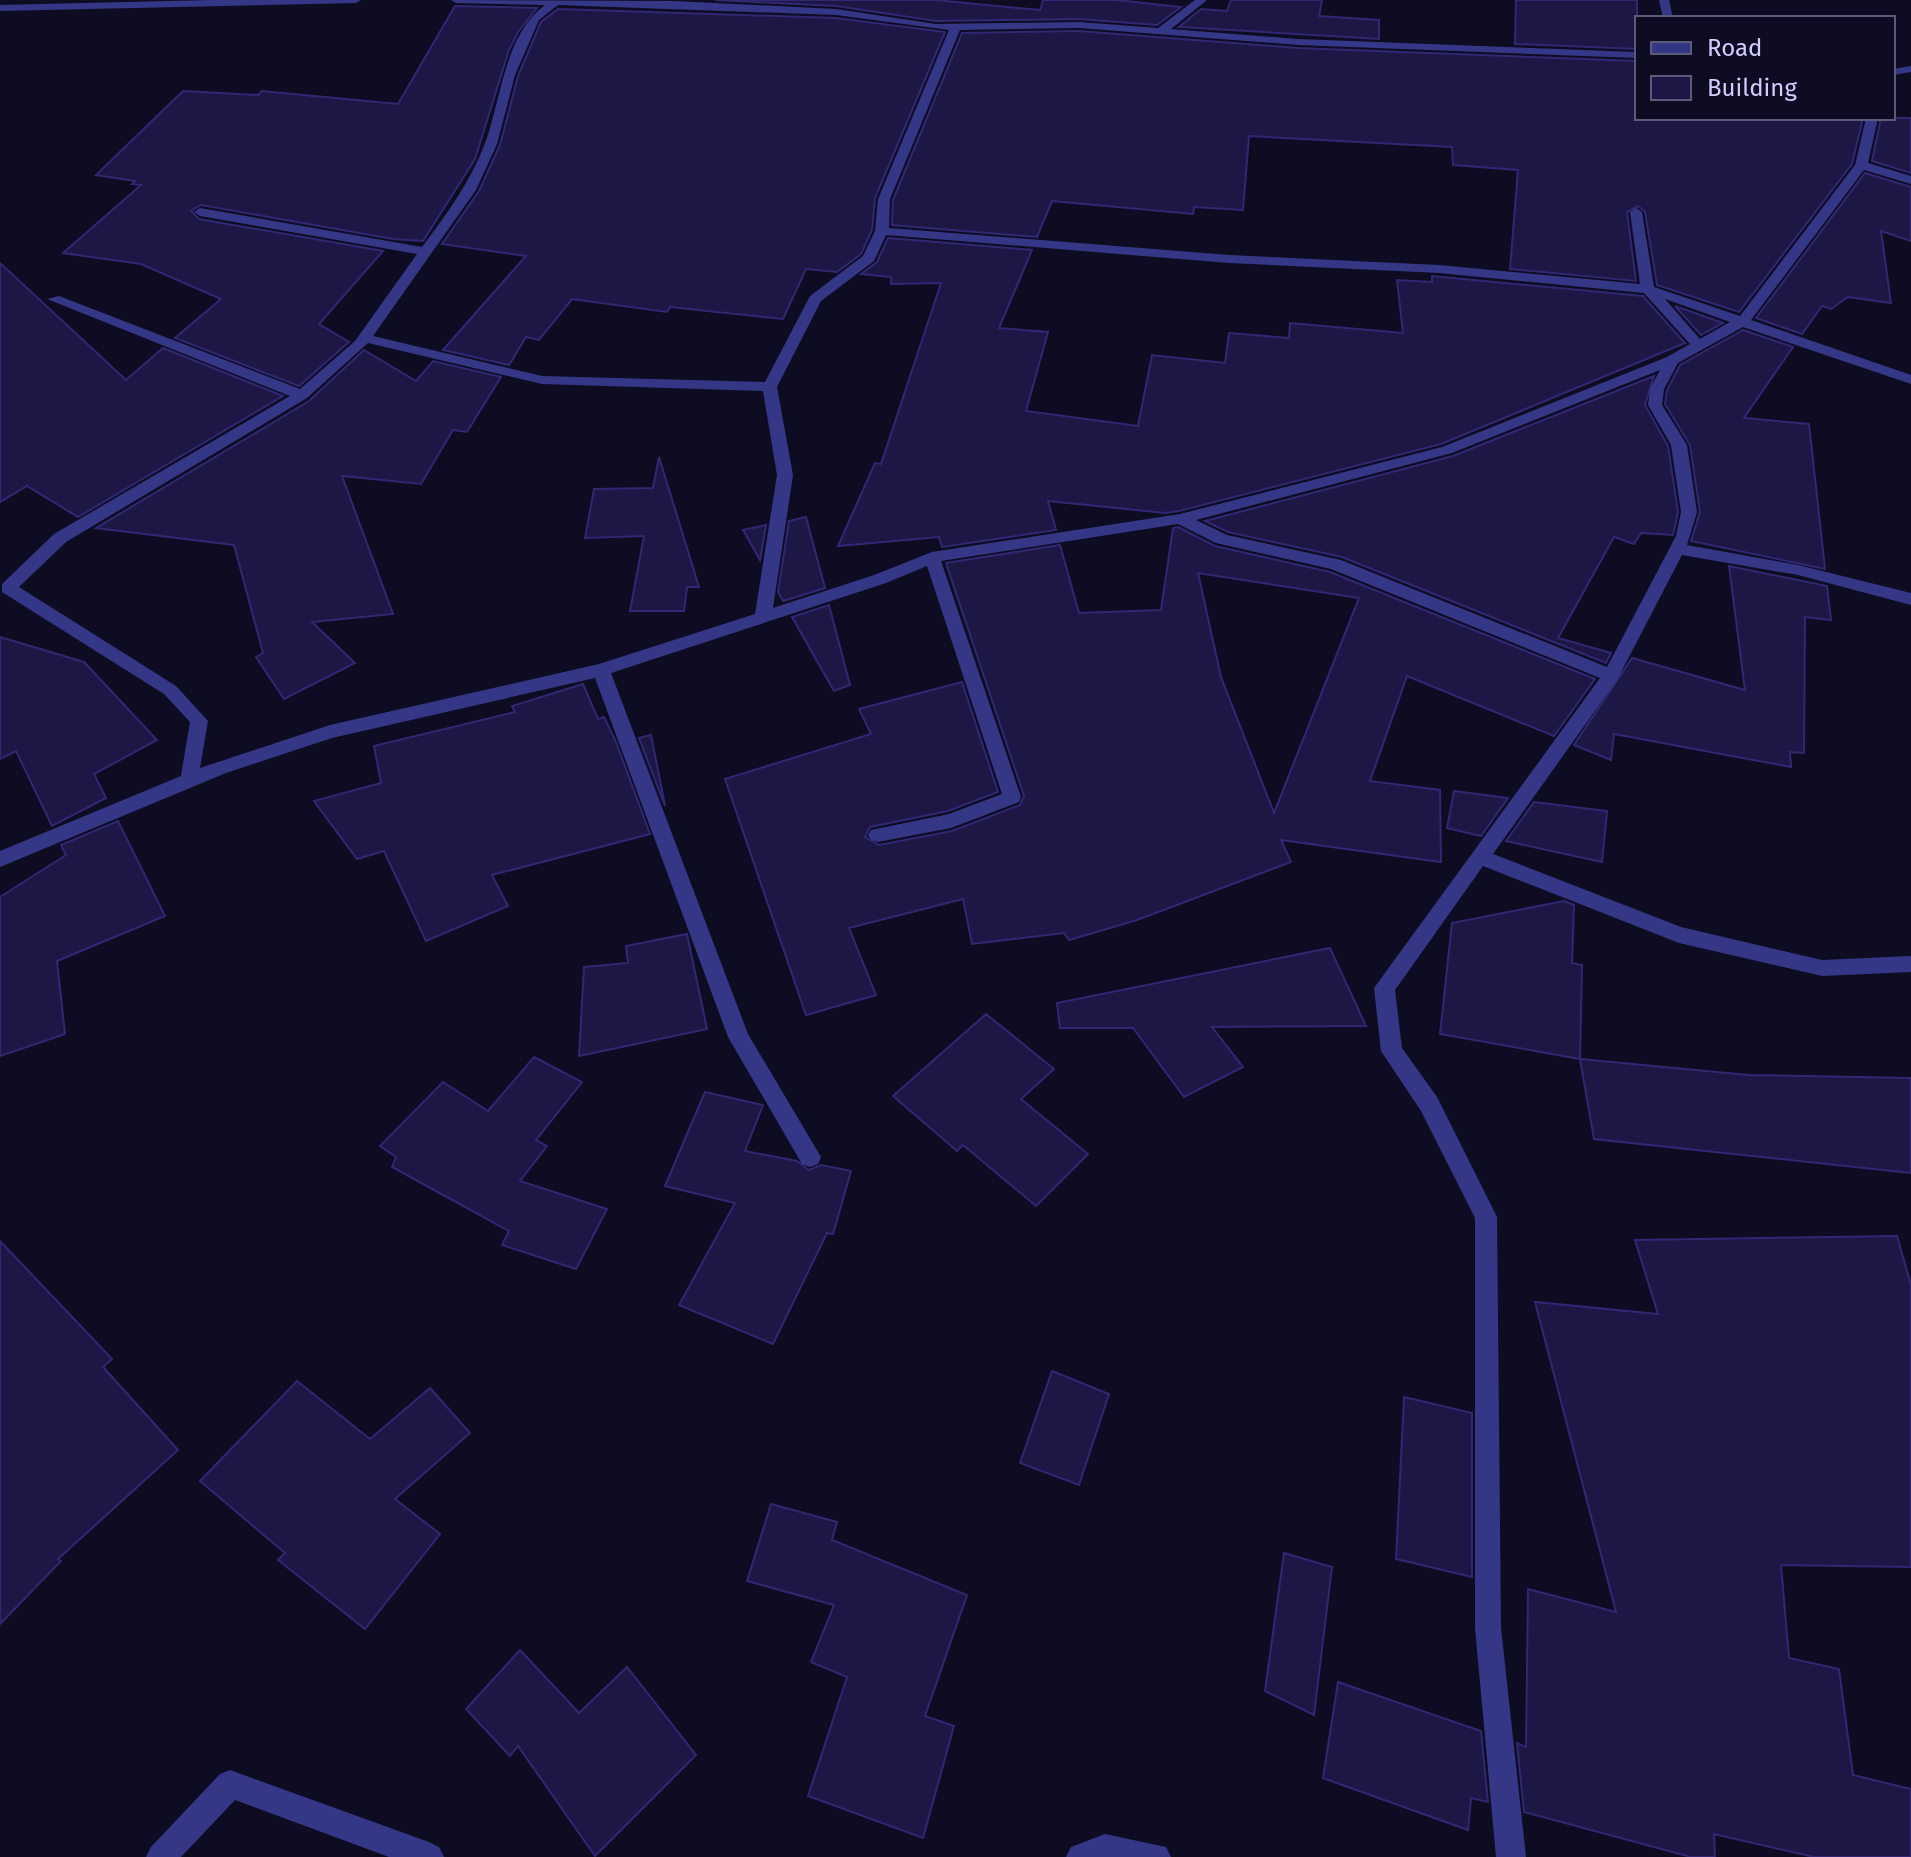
<svg xmlns="http://www.w3.org/2000/svg" width="1911" height="1857" viewBox="0 0 1911 1857" font-family="'Fira Sans',sans-serif">
<style>
.building{fill:#1d1745;stroke:#312773;stroke-width:2;fill-rule:evenodd}
.lines{fill:none;stroke-linecap:round;stroke-linejoin:round}
.minor{fill:#343785;fill-rule:evenodd}
</style>
<rect width="100%" height="100%" fill="#0e0c23"/>
<!-- building -->
<g class="building">
<polygon points="715,0 935,0 1040,10 1043,0 1116,0 1181,7 1157,25 1079,19 936,21 836,6"/>
<polygon points="1231,0 1322,0 1319,16 1379,20 1379,39 1179,27 1201,9 1227,11"/>
<polygon points="1516,0 1637,0 1637,49 1515,44"/>
<polygon points="455,6 537,8 518,32 509,50 475,159 423,241 393,239 201,205 191,211 199,219 383,251 319,324 349,342 299,386 175,338 221,299 141,264 63,253 141,185 132,184 135,181 96,175 183,91 258,95 262,91 398,104"/>
<polygon points="558,9 836,18 945,32 875,198 872,230 861,254 837,272 806,269 783,319 670,307 667,312 572,299 539,340 526,337 509,365 443,350 526,256 442,244 479,191 500,145 518,76 541,22"/>
<polygon points="1079,31 1298,48 1637,61 1637,118 1863,118 1852,164 1739,312 1657,285 1645,212 1638,206 1627,212 1636,281 1510,269 1518,170 1453,165 1452,147 1249,136 1243,210 1194,207 1193,214 1052,201 1037,237 892,225 893,200 962,33"/>
<polygon points="1881,118 1911,118 1911,173 1872,161"/>
<polygon points="1865,173 1911,187 1911,241 1881,231 1891,303 1848,297 1831,309 1822,306 1802,334 1756,318"/>
<polygon points="888,238 1032,250 999,328 1048,332 1026,411 1138,426 1152,355 1225,363 1229,333 1289,338 1290,323 1403,333 1397,280 1432,282 1432,276 1643,296 1685,343 1441,444 1179,511 1165,513 1048,501 1056,530 942,547 939,537 838,546 875,463 881,464 941,283 891,284 891,277 861,274 877,262"/>
<polygon points="0,263 126,380 163,348 283,396 78,517 27,486 0,502"/>
<polygon points="1675,306 1723,323 1701,335"/>
<polygon points="1743,330 1793,347 1744,418 1809,424 1825,569 1691,541 1700,512 1690,445 1665,404 1667,390 1680,365"/>
<polygon points="364,350 416,381 433,361 501,377 467,432 453,430 421,484 342,476 393,614 312,622 355,663 284,699 256,657 263,653 234,545 96,528 309,401"/>
<polygon points="1654,376 1645,405 1668,446 1678,512 1673,535 1641,533 1634,544 1614,537 1558,638 1611,653 1606,663 1342,557 1228,532 1205,521 1453,456"/>
<polygon points="659,457 699,587 687,587 684,611 630,611 644,536 585,538 594,489 653,488"/>
<polygon points="806,517 825,588 783,601 778,592 789,521"/>
<polygon points="766,525 760,560 743,530"/>
<path d="M1178,527L1215,546L1330,572L1595,679L1554,736L1407,676L1370,781L1440,790L1441,862L1281,840L1291,862L1137,920L1069,940L1064,933L972,944L963,899L849,928L876,995L806,1015L725,779L871,734L859,709L962,682L998,792L948,811L870,827L865,837L879,845L952,831L1020,805L1024,796L946,563L1060,545L1079,613L1161,610L1173,528ZM1198,573L1359,598L1274,813L1221,677Z"/>
<polygon points="1729,566 1827,586 1831,620 1805,617 1804,753 1790,752 1791,767 1614,734 1611,760 1574,745 1632,658 1745,690"/>
<polygon points="829,605 850,685 834,691 792,617"/>
<polygon points="0,637 84,662 157,740 94,774 106,798 52,826 16,751 0,759"/>
<polygon points="583,684 598,719 604,717 616,742 650,834 492,875 508,906 426,941 384,851 357,859 314,801 381,783 374,746 515,712 512,706"/>
<polygon points="651,735 665,806 639,738"/>
<polygon points="1454,791 1508,798 1481,836 1447,828"/>
<polygon points="1534,802 1607,811 1602,862 1506,841"/>
<polygon points="118,821 165,916 57,961 65,1034 0,1056 0,897 66,855 61,845"/>
<polygon points="1564,901 1574,905 1572,963 1582,965 1580,1059 1440,1034 1452,923"/>
<polygon points="687,934 707,1029 579,1056 584,967 628,963 626,946"/>
<polygon points="1330,948 1366,1026 1212,1027 1243,1067 1184,1097 1133,1028 1060,1028 1057,1003"/>
<polygon points="986,1014 1054,1069 1021,1099 1088,1154 1036,1206 963,1145 957,1151 893,1096"/>
<polygon points="534,1057 582,1082 536,1140 547,1146 520,1181 607,1209 576,1269 502,1245 509,1231 392,1167 396,1157 380,1146 443,1082 488,1111"/>
<polygon points="1580,1059 1748,1075 1911,1078 1911,1173 1594,1139"/>
<polygon points="705,1092 763,1105 745,1151 797,1161 809,1170 821,1165 851,1171 833,1234 827,1233 773,1344 679,1305 735,1203 665,1186"/>
<polygon points="1897,1236 1911,1285 1911,1567 1781,1565 1789,1658 1839,1669 1853,1775 1911,1789 1911,1857 1814,1857 1714,1834 1715,1857 1691,1857 1524,1812 1517,1743 1526,1747 1528,1589 1616,1612 1535,1302 1658,1314 1635,1240"/>
<polygon points="0,1241 112,1359 103,1367 178,1450 58,1559 61,1561 0,1624"/>
<polygon points="1052,1371 1109,1394 1079,1485 1020,1463"/>
<polygon points="297,1381 370,1439 430,1388 470,1433 395,1499 440,1534 365,1629 278,1560 285,1553 200,1481"/>
<polygon points="1404,1397 1472,1413 1472,1577 1396,1559"/>
<polygon points="771,1504 837,1522 832,1540 967,1595 925,1716 954,1726 923,1838 808,1796 847,1677 811,1662 834,1605 747,1581"/>
<polygon points="1284,1553 1332,1567 1314,1715 1265,1691"/>
<polygon points="520,1650 579,1713 627,1667 696,1755 595,1856 518,1746 510,1756 466,1709"/>
<polygon points="1338,1682 1481,1731 1488,1802 1471,1798 1468,1830 1323,1778"/>
</g>
<g class="lines">
<!-- minor -->
<g class="minor">
<polygon points="211,0 361,0 356,3 0,11 0,5"/>
<path d="M451,0L675,1L836,9L936,24L1079,22L1158,28L1195,0H1207L1171,29L1298,39L1637,52V58L1298,45L1079,28L960,30L890,199L889,228L1229,255L1439,265L1640,284L1630,212L1636,208L1642,212L1654,287L1740,316L1855,165L1866,118H1878L1868,163L1911,176V184L1864,170L1751,320L1911,375V384L1743,327L1678,363L1664,389L1662,405L1687,445L1697,512L1687,545L1798,565L1911,593V605L1798,575L1682,555L1617,680L1493,854L1681,927L1822,960L1911,956V972L1822,976L1679,943L1483,866L1395,990L1402,1048L1437,1097L1497,1217L1501,1628L1526,1857H1496L1475,1628V1218L1421,1111L1381,1051L1374,988L1600,678L1331,569L1216,543L1178,524L941,561L1021,797L1019,802L951,828L878,842L871,840L868,835L871,830L949,814L1002,794L927,566L886,583L611,673L748,1034L821,1157L818,1164L810,1167L802,1164L728,1037L595,678L332,738L226,773L0,867V851L181,776L190,722L164,694L2,592V584L54,534L290,396L47,299L59,296L300,389L355,341L417,254L200,216L194,212L200,208L422,247C446,215 469,184 484,146C502,100 503,36 545,5L456,3ZM558,5L836,15L949,30L878,199L875,231L863,256L810,296L765,382L542,376L373,336L476,190L497,144L515,75L539,20ZM886,235L1229,263L1439,273L1644,293L1690,344L1667,357L1442,447L1180,514L932,552L874,575L773,608L793,475L777,387L821,301L874,261ZM1665,299L1730,322L1700,339ZM368,343L542,384L763,391L777,475L755,614L599,664L330,725L200,768L208,721L176,686L19,587L66,542L307,398ZM1660,370L1650,389L1648,405L1671,445L1681,512L1676,536L1607,667L1341,560L1227,535L1196,520L1452,453Z"/>
<polygon points="1659,0 1669,0 1673,18 1663,18"/>
<polygon points="1911,66 1911,72 1893,75 1893,69"/>
<polygon points="230,1770 429,1842 439,1847 444,1857 389,1857 235,1800 181,1857 146,1857 151,1847 220,1774"/>
<polygon points="1105,1834 1166,1847 1171,1857 1066,1857 1071,1847"/>
</g>
</g>
<!-- legend -->
<rect x="1635" y="16" width="260" height="104" fill="#0e0c23" stroke="#5c5a7b" stroke-width="2"/>
<rect x="1651" y="42" width="40" height="12" fill="#343785" stroke="#5c5a7b" stroke-width="2"/>
<text x="1707" y="56" font-size="24" fill="#d0ceff">Road</text>
<rect x="1651" y="76" width="40" height="24" fill="#1d1745" stroke="#5c5a7b" stroke-width="2"/>
<text x="1707" y="96" font-size="24" fill="#d0ceff">Building</text>
</svg>
